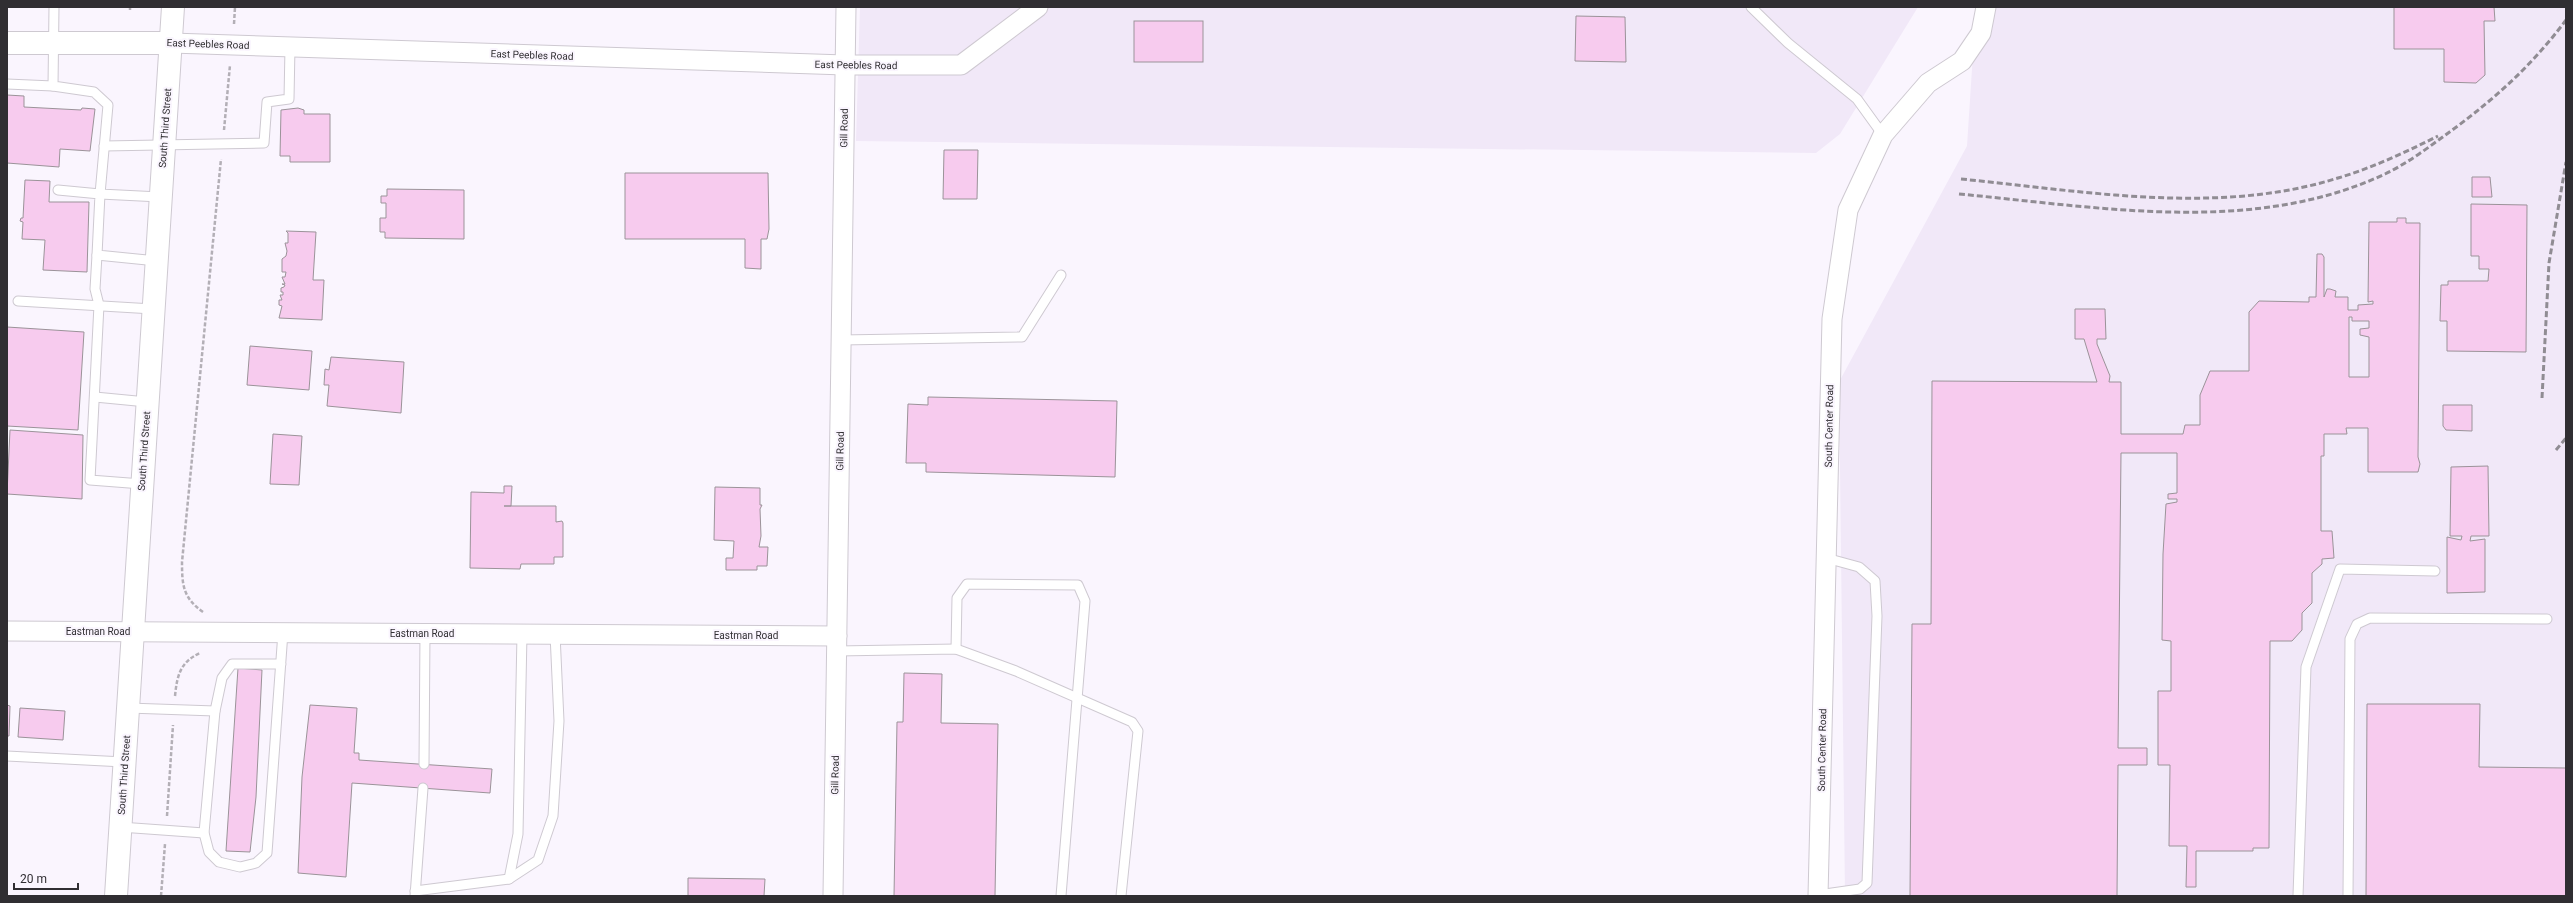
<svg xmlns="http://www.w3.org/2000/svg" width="2573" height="903" viewBox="0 0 2573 903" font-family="Roboto,sans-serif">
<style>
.built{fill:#f1e8f8}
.building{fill:#f7cbee;stroke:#9b9399;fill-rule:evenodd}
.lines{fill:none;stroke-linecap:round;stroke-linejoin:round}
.lane-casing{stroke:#cec9d1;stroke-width:11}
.street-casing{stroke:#cec9d1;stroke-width:21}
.secondary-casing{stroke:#cec9d1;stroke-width:24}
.highway-casing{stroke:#cec9d1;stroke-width:24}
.path{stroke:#b3afb6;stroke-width:2.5;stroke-dasharray:4 2;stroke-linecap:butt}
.lane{stroke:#fff;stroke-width:9}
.street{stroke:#fff;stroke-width:19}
.secondary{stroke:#fff;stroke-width:22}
.highway{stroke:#fff;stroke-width:22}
.rail{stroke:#908c93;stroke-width:3;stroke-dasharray:6 3;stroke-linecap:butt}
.labels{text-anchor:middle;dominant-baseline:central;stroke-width:4;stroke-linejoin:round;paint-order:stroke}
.street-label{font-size:10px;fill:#302e32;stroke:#faf5fe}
</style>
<rect width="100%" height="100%" fill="#faf5fe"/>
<!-- built -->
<g class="built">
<polygon points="860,7 1918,7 1840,134 1816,153 856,141"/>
<polygon points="1976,7 2566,7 2566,896 1845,896 1839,382 1967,146"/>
</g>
<!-- building -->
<g class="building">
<polygon points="2394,7 2494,7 2495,21 2484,21 2485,75 2476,83 2444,82 2444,49 2394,49"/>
<polygon points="1576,16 1625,17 1626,62 1575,61"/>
<rect x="1134" y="21" width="69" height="41"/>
<polygon points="7,95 24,96 24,107 81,110 82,108 95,109 90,151 60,149 59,167 7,163"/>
<polygon points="298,108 304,110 304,114 330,114 330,162 290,162 290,156 280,156 281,110"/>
<polygon points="944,150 978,150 977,199 943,199"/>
<polygon points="625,173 768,173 769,229 767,239 761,239 761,269 745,268 745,239 625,239"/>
<polygon points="2472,177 2490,177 2492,197 2472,197"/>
<polygon points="25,180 50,181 49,202 89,202 87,272 43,270 45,240 22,239 23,222 20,221 21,218 23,218"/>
<polygon points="387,189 464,190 464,239 385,238 385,232 380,232 380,218 386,218 386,203 381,203 381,196 387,196"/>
<polygon points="2471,204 2527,205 2526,352 2447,351 2447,321 2440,321 2441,285 2448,285 2448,281 2488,281 2489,269 2479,269 2479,256 2471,256"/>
<path d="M2397,218H2406V223H2420L2418,457L2420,464L2418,472H2368V428H2346L2347,434H2324V456H2321V531H2332L2334,558L2322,559V564L2312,573V603L2302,613V630L2292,641H2270L2269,848H2253V851H2196V887H2186L2187,846H2169L2170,765H2158V691H2171V641L2162,640L2163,554L2166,504L2177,502V499H2168V494L2177,493V453H2121L2118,748H2147V765H2118L2117,896H1910L1912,624H1931L1932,381L2097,382L2084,339H2075V309H2105L2106,339H2097V344L2110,376L2109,382H2121V434H2183L2185,425H2200V395L2210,371H2249V312L2259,301L2309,302V297H2316L2317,254H2322L2324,257V297L2327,289H2330L2336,291L2335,297H2348V310H2358V305L2373,304V301L2368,302L2369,222H2397ZM2349,317H2352V321H2369V328L2360,329V335L2369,337V377H2349Z"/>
<polygon points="286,231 316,232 313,280 324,280 322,320 279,318 282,306 279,305 279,300 282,300 280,295 283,295 283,292 281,292 281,288 284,287 285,285 282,284 285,284 282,277 285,277 286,272 282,272 282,259 286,256 287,251 285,243 288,243 288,233"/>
<polygon points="7,327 84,332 78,430 7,426"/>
<polygon points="250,346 312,351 309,390 247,385"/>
<polygon points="331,357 404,362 401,413 327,406 329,385 324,385 325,369 329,370"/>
<polygon points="928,397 1117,401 1115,477 926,472 926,463 906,463 908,404 928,405"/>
<polygon points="2443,405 2472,405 2472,431 2446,430 2443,426"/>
<polygon points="10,430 83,435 82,499 7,494"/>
<polygon points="273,434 302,436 299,485 270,484"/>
<polygon points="2488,466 2489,536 2471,536 2470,541 2485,539 2485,592 2447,593 2447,537 2461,540 2462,536 2450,536 2451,469 2451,467"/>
<polygon points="504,486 512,486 511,506 504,506 556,506 556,522 562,521 563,523 563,557 554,557 554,564 521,564 520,569 470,568 471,492 504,493"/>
<polygon points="715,487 760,488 760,505 762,505 760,509 761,536 759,547 768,547 767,566 757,566 757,570 726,570 726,558 733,558 734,541 714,540"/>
<polygon points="238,668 262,670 256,797 250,852 226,851"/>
<polygon points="904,673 942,674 941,723 998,724 995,896 894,896 897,722 903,722"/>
<polygon points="2367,704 2480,704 2479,767 2566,768 2566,896 2366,896"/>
<polygon points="7,705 10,706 9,736 7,736"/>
<polygon points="310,705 357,708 354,753 359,753 359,760 492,769 490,793 352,783 346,877 298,873 302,777"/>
<polygon points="20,708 65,711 63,740 18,737"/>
<polygon points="688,878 765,879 764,896 688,896"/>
</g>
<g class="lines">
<!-- lane casing -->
<g class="lane-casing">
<g id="lane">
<polyline points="54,7 53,86 94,92 108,105 100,194 160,197"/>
<polyline points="1751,7 1788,43 1857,99 1883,135"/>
<polyline points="7,84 53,86"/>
<polyline points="104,146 264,143 267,102 289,99 290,47"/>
<polyline points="58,190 100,194 97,255 157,261"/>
<polyline points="97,255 95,289 99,305 90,480 142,484"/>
<polyline points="18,301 153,309"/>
<polyline points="841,340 1022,337 1061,275"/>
<polyline points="95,397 147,402"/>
<polyline points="956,649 957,598 967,584 1078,585 1085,601 1061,896"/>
<polyline points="837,651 956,649 1016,671 1132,722 1138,731 1121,896"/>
<polyline points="281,664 232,664 222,678 215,711 204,833 209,852 219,862 240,867 256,863 267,853 283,632"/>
<polyline points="128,708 215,711"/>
<polyline points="7,756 124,762"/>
<polyline points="424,764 425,633"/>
<polyline points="120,827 204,833"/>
<polyline points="509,879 518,834 522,634"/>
<polyline points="415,891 509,879 538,860 553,816 559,721 555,634"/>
<polyline points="1818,895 1860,889 1867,883 1877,616 1875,581 1859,567 1826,558"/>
<polyline points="415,896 423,788"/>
<polyline points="2298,896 2306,667 2340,569 2435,571"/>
<polyline points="2348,896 2350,639 2357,624 2370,618 2547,619"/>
</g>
</g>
<!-- street casing -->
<g class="street-casing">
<g id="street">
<polyline points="171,43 845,65 961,65 1038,7"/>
<polyline points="7,631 837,636"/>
<polyline points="833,896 846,7"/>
<polyline points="1818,896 1832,319 1848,210 1883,135 1928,83 1962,61 1981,33 1986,7"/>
</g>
</g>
<!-- secondary casing -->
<g class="secondary-casing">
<polyline id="secondary" points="7,43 171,43"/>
</g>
<!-- highway casing -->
<g class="highway-casing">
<polyline id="highway" points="116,896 173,7"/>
</g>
<!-- path -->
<g class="path">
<polyline points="130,10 130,7"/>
<polyline points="234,24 235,7"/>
<polyline points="224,130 230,65"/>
<path d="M203,612C183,598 182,585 182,562L221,159"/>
<path d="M175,696C177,676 180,662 200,653"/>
<polyline points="167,816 173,725"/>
<polyline points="161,896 165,844"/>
</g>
<!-- lane -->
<use href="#lane" class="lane"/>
<!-- street -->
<use href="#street" class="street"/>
<!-- secondary -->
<use href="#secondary" class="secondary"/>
<!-- highway -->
<use href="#highway" class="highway"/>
<!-- rail -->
<g class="rail">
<path d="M1961,179C2084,191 2217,216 2338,178C2372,168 2406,152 2438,136"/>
<path d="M1959,194C2099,207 2253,236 2385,174C2410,162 2433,144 2455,128C2498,96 2534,63 2566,20"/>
<polyline points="2542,398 2549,263 2566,162"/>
<polyline points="2556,450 2566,438"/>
</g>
</g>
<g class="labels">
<!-- street labels -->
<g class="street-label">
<text transform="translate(208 44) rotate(2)">East Peebles Road</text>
<text transform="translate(532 55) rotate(2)">East Peebles Road</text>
<text transform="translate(856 65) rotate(1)">East Peebles Road</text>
<text transform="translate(165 128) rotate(-86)">South Third Street</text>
<text transform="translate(844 128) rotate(-89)">Gill Road</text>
<text transform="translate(1829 426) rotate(-89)">South Center Road</text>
<text transform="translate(144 451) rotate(-86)">South Third Street</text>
<text transform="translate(840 451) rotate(-89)">Gill Road</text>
<text x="98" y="631">Eastman Road</text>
<text x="422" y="633">Eastman Road</text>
<text x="746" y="635">Eastman Road</text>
<text transform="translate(1822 750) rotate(-89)">South Center Road</text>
<text transform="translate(124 775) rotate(-86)">South Third Street</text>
<text transform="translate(835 775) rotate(-89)">Gill Road</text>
</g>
</g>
<!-- border -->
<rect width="2573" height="903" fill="none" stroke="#302e32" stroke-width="16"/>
<!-- scale -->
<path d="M14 883v6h64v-6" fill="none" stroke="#302e32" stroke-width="2"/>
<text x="20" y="883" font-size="12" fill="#302e32" stroke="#faf5fe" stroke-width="3" paint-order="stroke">20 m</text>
</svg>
